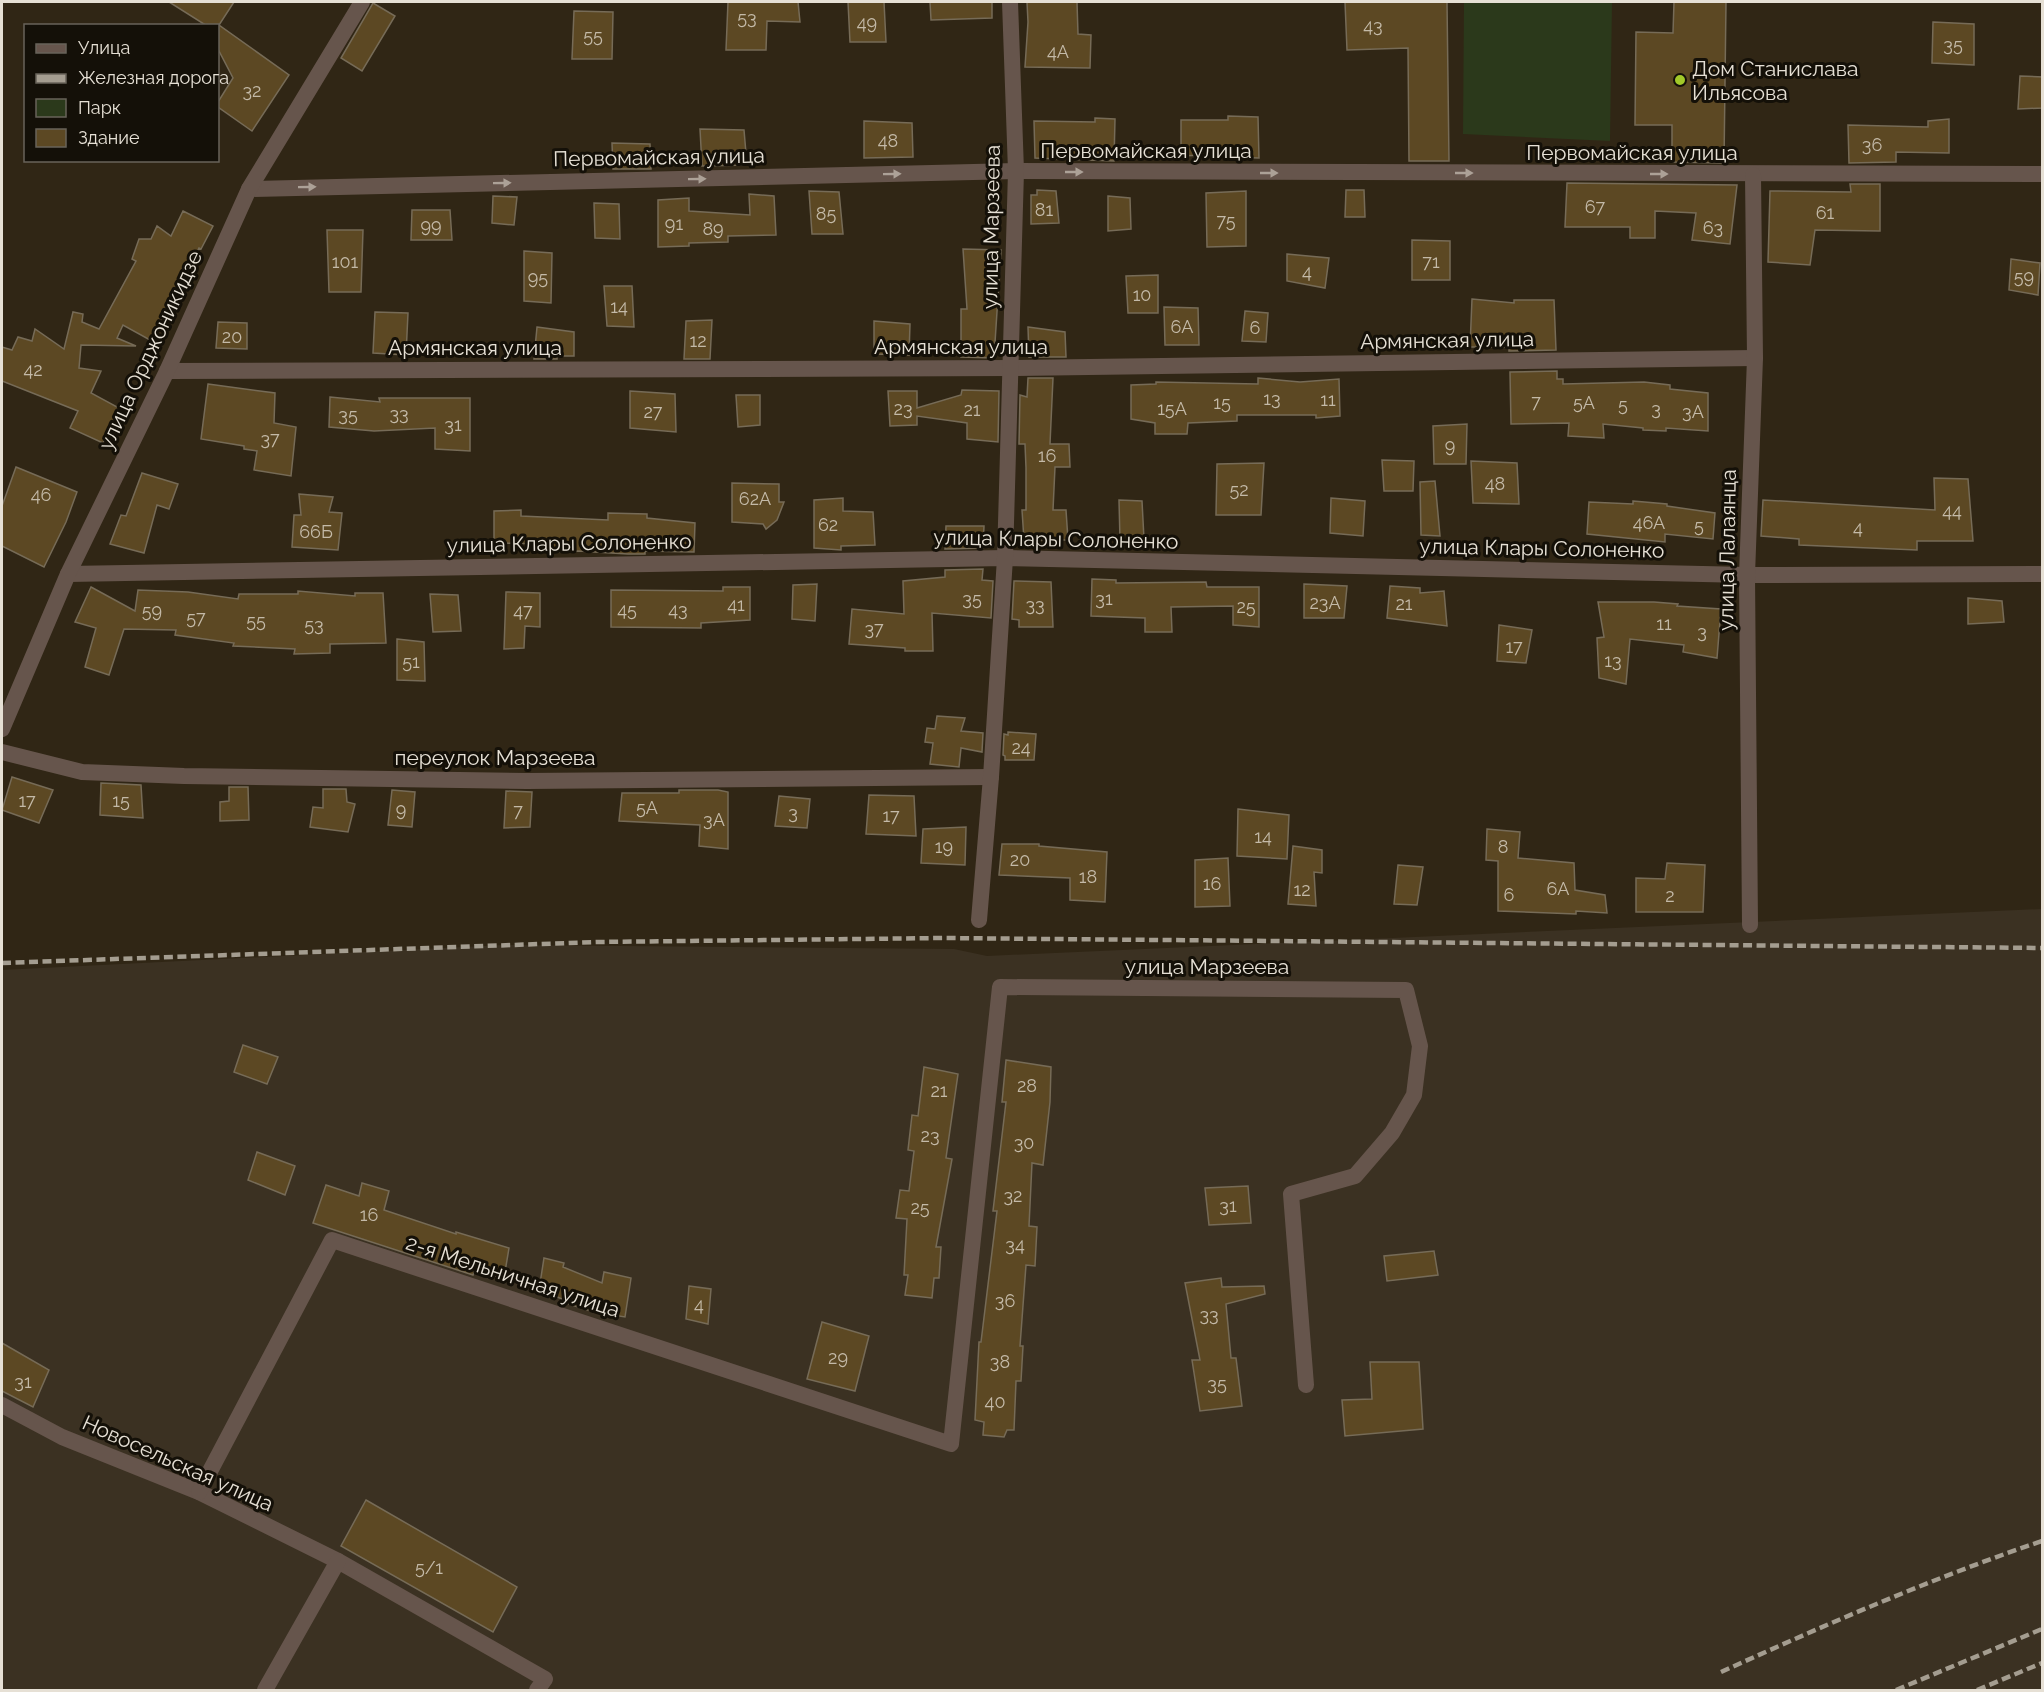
<svg xmlns="http://www.w3.org/2000/svg" width="2044" height="1692" viewBox="0 0 2044 1692" font-family="Raleway,sans-serif">
<style>
.industrial{fill:#3b3122}
.green{fill:#2b391b}
.building{fill:#5c4823;stroke:#766b57;stroke-width:1.5}
.lines{fill:none;stroke-linecap:round;stroke-linejoin:round}
.minor{stroke:#66554c;stroke-width:16}
.rail{stroke:#a49d90;stroke-width:4.5;stroke-dasharray:9 4.5;stroke-linecap:butt}
.oneway{fill:#aca197}
.poi-dot{fill:#a2c929;stroke:#141008;stroke-width:2}
.labels{text-anchor:middle;dominant-baseline:central;stroke-width:6;stroke-linejoin:round;paint-order:stroke}
.number-label{font-size:18px;fill:#c4baa8}
.poi-label{font-size:21px;fill:#e6e0d5;stroke:#141008;text-anchor:start}
.street-label{font-size:21px;fill:#e6e0d5;stroke:#141008}
</style>
<rect width="100%" height="100%" fill="#302615"/>
<!-- industrial -->
<polygon class="industrial" points="2042,909 2042,1690 2,1690 2,970 504,945 954,949 987,956"/>
<!-- green -->
<polygon class="green" points="1464,2 1612,2 1610,141 1463,134"/>
<!-- building -->
<g class="building">
<polygon points="169,2 234,2 219,25 289,75 252,131 218,107 218,102 233,78 218,49 218,26 207,26"/>
<polygon points="728,2 798,2 800,22 767,21 766,50 726,50"/>
<polygon points="848,2 884,2 886,42 850,42"/>
<polygon points="930,2 992,2 992,18 931,20"/>
<polygon points="1027,2 1077,2 1078,34 1091,35 1090,68 1025,67 1028,22"/>
<polygon points="1345,2 1447,2 1449,161 1409,161 1408,48 1347,50"/>
<polygon points="1674,2 1726,2 1724,163 1672,162 1672,125 1635,125 1636,32 1673,33"/>
<polygon points="373,3 395,16 362,71 341,58"/>
<polygon points="574,11 613,12 612,59 572,59"/>
<polygon points="1933,22 1974,24 1974,65 1932,63"/>
<polygon points="2020,76 2043,77 2043,108 2018,109"/>
<polygon points="1228,116 1258,117 1259,158 1228,157 1228,154 1181,156 1181,120 1228,120"/>
<polygon points="1095,118 1115,119 1114,161 1035,158 1034,121 1095,122"/>
<polygon points="1949,119 1949,153 1896,152 1896,162 1849,163 1848,125 1928,127 1928,121"/>
<polygon points="864,121 912,123 913,157 864,158"/>
<polygon points="700,129 744,130 747,165 702,166"/>
<polygon points="612,143 650,144 651,169 613,169"/>
<polygon points="1567,183 1737,185 1730,244 1692,240 1696,213 1655,211 1655,238 1630,238 1630,227 1565,227"/>
<polygon points="1850,184 1880,184 1880,231 1815,230 1810,265 1768,262 1770,191 1851,192"/>
<polygon points="1037,190 1056,191 1059,223 1031,224 1031,195 1037,195"/>
<polygon points="1346,190 1364,190 1365,217 1345,217"/>
<polygon points="809,191 839,192 843,234 812,234"/>
<polygon points="1246,191 1246,246 1207,247 1206,193"/>
<polygon points="749,194 774,196 776,235 728,236 728,242 689,243 689,246 658,247 658,200 689,198 689,211 750,215"/>
<polygon points="493,196 517,197 514,225 492,223"/>
<polygon points="1108,196 1130,198 1131,229 1108,231"/>
<polygon points="594,203 619,204 620,239 595,238"/>
<polygon points="412,210 450,210 452,240 411,240"/>
<polygon points="183,211 213,226 201,249 199,248 183,282 150,340 123,325 117,338 136,346 81,345 79,368 101,371 91,393 119,408 103,443 70,428 78,411 2,381 2,347 12,350 18,337 32,341 35,329 64,349 73,312 83,314 82,322 99,329 136,261 132,259 139,239 151,239 157,226 171,236"/>
<polygon points="327,230 363,230 361,292 329,292"/>
<polygon points="1412,240 1450,241 1450,280 1412,280"/>
<polygon points="963,249 1001,250 994,358 961,357 961,309 967,309"/>
<polygon points="524,251 552,253 551,303 524,301"/>
<polygon points="1287,254 1329,258 1325,288 1287,281"/>
<polygon points="2011,259 2040,263 2038,295 2009,290"/>
<polygon points="1158,275 1158,313 1128,313 1126,276"/>
<polygon points="604,286 632,286 634,327 607,326"/>
<polygon points="1472,299 1514,303 1514,300 1554,300 1556,350 1509,351 1509,347 1470,347"/>
<polygon points="1164,307 1198,308 1199,345 1165,345"/>
<polygon points="1245,311 1268,313 1266,342 1242,341"/>
<polygon points="375,312 408,313 406,355 373,353"/>
<polygon points="712,320 710,359 684,359 686,321"/>
<polygon points="874,321 910,324 909,355 874,354"/>
<polygon points="218,322 247,323 247,349 216,348"/>
<polygon points="537,327 574,332 574,356 557,356 557,359 534,359"/>
<polygon points="1028,327 1065,332 1066,357 1029,357"/>
<polygon points="1557,371 1557,379 1563,379 1563,384 1644,382 1670,385 1670,389 1708,393 1708,431 1666,428 1666,431 1643,430 1643,428 1603,424 1604,438 1568,436 1569,423 1511,424 1510,372"/>
<polygon points="1028,378 1053,378 1050,444 1069,444 1070,467 1055,467 1053,510 1066,510 1068,540 1024,540 1022,510 1026,510 1026,468 1025,444 1019,444 1020,395 1027,397"/>
<polygon points="1258,378 1300,382 1339,379 1340,416 1316,418 1316,415 1237,415 1237,421 1188,423 1187,434 1155,434 1155,423 1131,419 1131,385 1156,384 1156,382 1258,384"/>
<polygon points="208,384 275,393 274,423 296,427 291,476 254,470 257,451 244,449 244,446 201,439"/>
<polygon points="962,390 999,391 998,442 967,439 967,423 917,416 917,425 890,426 888,391 917,391 917,408 961,395"/>
<polygon points="630,391 675,394 676,432 630,428"/>
<polygon points="736,395 760,395 760,425 738,427"/>
<polygon points="330,397 380,402 379,398 470,398 470,451 435,449 435,428 374,431 329,427"/>
<polygon points="1467,424 1466,464 1434,464 1433,426"/>
<polygon points="1382,460 1414,461 1413,491 1384,491"/>
<polygon points="1471,461 1517,463 1519,504 1473,503"/>
<polygon points="1264,463 1261,515 1216,515 1217,464"/>
<polygon points="16,467 77,492 66,522 44,567 2,546 2,506"/>
<polygon points="142,473 178,484 169,509 157,505 144,553 110,544 121,515 126,516"/>
<polygon points="1934,478 1968,479 1973,541 1917,541 1917,550 1799,545 1799,539 1761,536 1763,500 1935,510"/>
<polygon points="1435,481 1440,536 1421,535 1420,482"/>
<polygon points="732,483 779,484 779,502 784,502 777,520 766,529 763,524 732,522"/>
<polygon points="299,494 333,497 329,512 342,513 338,550 292,547 294,515 301,515"/>
<polygon points="843,498 843,511 873,512 875,545 841,546 841,550 814,548 814,500"/>
<polygon points="1331,498 1365,501 1363,536 1330,533"/>
<polygon points="1119,500 1142,501 1144,539 1120,540"/>
<polygon points="1633,501 1667,504 1667,506 1715,513 1713,539 1665,534 1665,542 1587,534 1589,502 1633,504"/>
<polygon points="521,510 521,516 608,520 608,513 647,514 647,518 695,523 694,552 645,551 645,554 628,554 578,551 550,552 550,544 494,543 494,511"/>
<polygon points="946,526 984,526 983,548 945,549"/>
<polygon points="983,569 982,580 993,581 991,618 932,613 933,651 905,651 905,648 849,644 852,609 904,614 903,581 945,577 945,570"/>
<polygon points="1092,579 1116,580 1116,583 1206,582 1207,587 1259,587 1259,627 1233,625 1233,606 1171,607 1172,632 1145,632 1145,618 1091,616"/>
<polygon points="1014,581 1051,582 1053,627 1019,627 1019,620 1012,619"/>
<polygon points="817,584 815,621 792,619 793,585"/>
<polygon points="1304,584 1347,586 1344,618 1304,618"/>
<polygon points="1390,586 1420,588 1420,593 1444,591 1447,626 1387,618"/>
<polygon points="91,587 135,611 138,590 188,592 238,599 239,594 298,594 298,591 355,596 355,593 383,593 386,643 330,644 330,653 294,654 295,649 233,646 234,643 175,635 176,630 124,629 109,675 85,667 96,628 75,622"/>
<polygon points="723,587 750,587 750,620 701,623 701,628 611,627 611,590 723,591"/>
<polygon points="506,592 540,593 540,627 525,626 524,648 504,649"/>
<polygon points="430,594 458,595 461,631 433,632"/>
<polygon points="1968,598 2002,601 2004,622 1968,624"/>
<polygon points="1598,602 1654,602 1678,604 1677,606 1721,609 1717,658 1683,652 1684,645 1630,639 1626,684 1599,678 1597,638 1604,637"/>
<polygon points="1499,625 1532,630 1526,663 1497,661"/>
<polygon points="397,639 424,642 425,681 397,680"/>
<polygon points="937,716 965,718 961,731 983,733 982,752 961,748 959,767 930,764 933,743 925,742 927,728 935,729"/>
<polygon points="1008,732 1036,734 1034,760 1005,760 1005,756 1003,755 1004,734 1008,735"/>
<polygon points="12,777 53,790 39,823 2,810"/>
<polygon points="101,783 141,785 143,818 100,815"/>
<polygon points="229,787 248,787 249,820 220,821 220,802 229,801"/>
<polygon points="323,789 346,789 347,802 355,804 348,832 310,827 313,807 323,808"/>
<polygon points="392,790 415,792 412,827 388,825"/>
<polygon points="679,790 718,790 728,792 728,849 699,846 700,825 619,821 622,793 679,793"/>
<polygon points="506,791 532,792 530,827 504,828"/>
<polygon points="869,795 914,796 916,836 866,834"/>
<polygon points="779,796 810,799 807,828 775,826"/>
<polygon points="1238,809 1289,815 1287,859 1237,856"/>
<polygon points="966,827 965,865 921,863 923,829"/>
<polygon points="1487,829 1520,832 1518,858 1574,863 1575,890 1605,895 1607,913 1576,911 1576,914 1498,911 1498,861 1486,860"/>
<polygon points="1002,844 1039,844 1039,846 1107,852 1105,902 1070,900 1070,878 999,875"/>
<polygon points="1293,846 1322,850 1322,873 1314,872 1316,906 1288,904"/>
<polygon points="1228,858 1230,906 1195,907 1195,860"/>
<polygon points="1667,863 1705,865 1703,912 1636,912 1636,878 1665,879"/>
<polygon points="1398,865 1423,867 1417,905 1394,904"/>
<polygon points="243,1045 278,1057 267,1084 234,1072"/>
<polygon points="1006,1060 1051,1067 1050,1102 1043,1165 1032,1163 1029,1226 1037,1227 1035,1266 1026,1265 1020,1346 1023,1346 1021,1381 1016,1381 1014,1430 1007,1430 1004,1437 983,1435 984,1422 975,1420 979,1342 981,1342 997,1211 993,1211 1006,1102 1002,1102"/>
<polygon points="924,1067 958,1074 946,1158 952,1159 936,1247 941,1247 939,1278 934,1278 932,1298 905,1295 908,1275 904,1275 907,1219 896,1218 900,1190 909,1191 914,1151 908,1150 912,1115 918,1116"/>
<polygon points="257,1152 295,1166 285,1195 248,1180"/>
<polygon points="362,1183 389,1191 384,1210 456,1234 456,1232 509,1248 504,1278 474,1272 473,1275 313,1223 326,1185 359,1196"/>
<polygon points="1248,1186 1251,1223 1209,1225 1205,1188"/>
<polygon points="1434,1251 1438,1275 1387,1281 1384,1256"/>
<polygon points="544,1258 564,1263 563,1267 602,1283 604,1272 631,1278 625,1317 594,1312 569,1304 570,1302 539,1290"/>
<polygon points="1221,1278 1222,1287 1264,1286 1265,1294 1226,1304 1231,1358 1236,1358 1242,1406 1200,1411 1192,1360 1200,1360 1185,1283"/>
<polygon points="689,1286 711,1289 708,1324 686,1319"/>
<polygon points="822,1322 869,1336 855,1391 807,1379"/>
<polygon points="2,1343 49,1370 33,1407 2,1391"/>
<polygon points="1370,1362 1419,1362 1423,1429 1345,1436 1342,1400 1372,1399"/>
<polygon points="366,1500 517,1587 493,1632 341,1546"/>
</g>
<g class="lines">
<!-- minor -->
<g class="minor">
<polyline points="249,189 1016,171 2042,174"/>
<polyline points="167,371 1011,368 1755,358"/>
<polyline points="68,574 1005,558 1747,575 2042,574"/>
<polyline points="2,729 68,574 167,371 249,189 362,2"/>
<polyline points="2,752 82,772 184,776 527,781 991,777"/>
<polyline points="979,920 991,777 1005,558 1016,171 1010,2"/>
<polyline points="1750,925 1747,575 1755,358 1753,175"/>
<polyline points="2,1405 62,1437 199,1492 338,1561 545,1679 537,1690"/>
<polyline points="199,1492 332,1240 951,1444 1000,987 1406,990 1420,1046 1414,1095 1392,1133 1355,1176 1291,1194 1306,1385"/>
<polyline points="265,1690 338,1561"/>
</g>
<!-- rail -->
<g class="rail">
<polyline points="2,963 597,942 943,938 2042,948"/>
<path d="M1721,1672C1827,1624 1933,1578 2042,1541"/>
<polyline points="1896,1690 2042,1629"/>
<polyline points="1977,1690 2042,1663"/>
</g>
</g>
<!-- one-way arrows -->
<defs><path id="oneway-solid" d="M-6-.8H1V-3.2L6.5 0L1 3.2V.8H-6Z" transform="scale(1.5)"/></defs>
<g class="oneway">
<use href="#oneway-solid" transform="translate(1074 172)"/>
<use href="#oneway-solid" transform="translate(1269 173)"/>
<use href="#oneway-solid" transform="translate(1464 173)"/>
<use href="#oneway-solid" transform="translate(892 174) rotate(-1)"/>
<use href="#oneway-solid" transform="translate(1659 174)"/>
<use href="#oneway-solid" transform="translate(697 179) rotate(-1)"/>
<use href="#oneway-solid" transform="translate(502 183) rotate(-1)"/>
<use href="#oneway-solid" transform="translate(307 187) rotate(-1)"/>
</g>
<!-- markers -->
<circle class="poi-dot" cx="1680" cy="80" r="6"/>
<g class="labels">
<!-- number labels -->
<g class="number-label">
<text x="747" y="17">53</text>
<text x="867" y="22">49</text>
<text x="1373" y="25">43</text>
<text x="593" y="35">55</text>
<text x="1953" y="44">35</text>
<text x="1058" y="51">4А</text>
<text x="252" y="90">32</text>
<text x="888" y="140">48</text>
<text x="1872" y="144">36</text>
<text x="1595" y="206">67</text>
<text x="1044" y="209">81</text>
<text x="1825" y="212">61</text>
<text x="826" y="213">85</text>
<text x="1226" y="220">75</text>
<text x="674" y="223">91</text>
<text x="431" y="225">99</text>
<text x="1713" y="227">63</text>
<text x="713" y="228">89</text>
<text x="345" y="261">101</text>
<text x="1431" y="261">71</text>
<text x="1307" y="271">4</text>
<text x="2024" y="276">59</text>
<text x="538" y="277">95</text>
<text x="1142" y="294">10</text>
<text x="619" y="306">14</text>
<text x="1182" y="326">6А</text>
<text x="1255" y="327">6</text>
<text x="232" y="336">20</text>
<text x="698" y="340">12</text>
<text x="33" y="369">42</text>
<text x="1272" y="398">13</text>
<text x="1328" y="399">11</text>
<text x="1536" y="401">7</text>
<text x="1222" y="402">15</text>
<text x="1584" y="402">5А</text>
<text x="1623" y="404">5</text>
<text x="903" y="408">23</text>
<text x="1172" y="408">15А</text>
<text x="1656" y="408">3</text>
<text x="972" y="409">21</text>
<text x="653" y="411">27</text>
<text x="1693" y="411">3А</text>
<text x="399" y="413">33</text>
<text x="348" y="414">35</text>
<text x="453" y="424">31</text>
<text x="270" y="438">37</text>
<text x="1450" y="445">9</text>
<text x="1047" y="455">16</text>
<text x="1495" y="483">48</text>
<text x="1239" y="489">52</text>
<text x="41" y="494">46</text>
<text x="755" y="498">62А</text>
<text x="1952" y="510">44</text>
<text x="1649" y="522">46А</text>
<text x="828" y="524">62</text>
<text x="1699" y="525">5</text>
<text x="1858" y="527">4</text>
<text x="316" y="531">66Б</text>
<text x="972" y="598">35</text>
<text x="1104" y="598">31</text>
<text x="1325" y="602">23А</text>
<text x="1404" y="603">21</text>
<text x="736" y="604">41</text>
<text x="1035" y="604">33</text>
<text x="1246" y="606">25</text>
<text x="627" y="609">45</text>
<text x="678" y="609">43</text>
<text x="152" y="610">59</text>
<text x="523" y="610">47</text>
<text x="196" y="617">57</text>
<text x="256" y="620">55</text>
<text x="1664" y="623">11</text>
<text x="314" y="624">53</text>
<text x="874" y="628">37</text>
<text x="1702" y="631">3</text>
<text x="1514" y="646">17</text>
<text x="1613" y="660">13</text>
<text x="411" y="661">51</text>
<text x="1021" y="747">24</text>
<text x="27" y="800">17</text>
<text x="121" y="800">15</text>
<text x="647" y="807">5А</text>
<text x="401" y="809">9</text>
<text x="518" y="810">7</text>
<text x="793" y="812">3</text>
<text x="891" y="815">17</text>
<text x="714" y="819">3А</text>
<text x="1263" y="836">14</text>
<text x="944" y="846">19</text>
<text x="1503" y="846">8</text>
<text x="1020" y="859">20</text>
<text x="1088" y="876">18</text>
<text x="1212" y="883">16</text>
<text x="1558" y="888">6А</text>
<text x="1302" y="889">12</text>
<text x="1509" y="894">6</text>
<text x="1670" y="895">2</text>
<text x="1027" y="1085">28</text>
<text x="939" y="1090">21</text>
<text x="930" y="1135">23</text>
<text x="1024" y="1142">30</text>
<text x="1013" y="1195">32</text>
<text x="1228" y="1205">31</text>
<text x="920" y="1207">25</text>
<text x="369" y="1214">16</text>
<text x="1015" y="1244">34</text>
<text x="1005" y="1300">36</text>
<text x="699" y="1304">4</text>
<text x="1209" y="1314">33</text>
<text x="838" y="1357">29</text>
<text x="1000" y="1361">38</text>
<text x="23" y="1381">31</text>
<text x="1217" y="1383">35</text>
<text x="995" y="1401">40</text>
<text x="429" y="1567">5/1</text>
</g>
<!-- poi labels -->
<g class="poi-label">
<text x="1692" y="68">Дом Станислава<tspan x="1692" dy="24">Ильясова</tspan></text>
</g>
<!-- street labels -->
<g class="street-label">
<text x="1146" y="150">Первомайская улица</text>
<text x="1632" y="152">Первомайская улица</text>
<text transform="translate(659 157) rotate(-1)">Первомайская улица</text>
<text transform="translate(991 227) rotate(-89)">улица Марзеева</text>
<text transform="translate(1447 340) rotate(-1)">Армянская улица</text>
<text x="961" y="346">Армянская улица</text>
<text x="475" y="347">Армянская улица</text>
<text transform="translate(150 350) rotate(-65)">улица Орджоникидзе</text>
<text transform="translate(1056 539) rotate(1)">улица Клары Солоненко</text>
<text transform="translate(569 543) rotate(-1)">улица Клары Солоненко</text>
<text transform="translate(1542 548) rotate(1)">улица Клары Солоненко</text>
<text transform="translate(1727 550) rotate(-89)">улица Лалаянца</text>
<text x="495" y="757">переулок Марзеева</text>
<text x="1207" y="966">улица Марзеева</text>
<text transform="translate(513 1276) rotate(18)">2-я Мельничная улица</text>
<text transform="translate(178 1463) rotate(24)">Новосельская улица</text>
</g>
</g>
<!-- border -->
<rect width="2044" height="1692" fill="none" stroke="#e6e0d5" stroke-width="6"/>
<!-- legend -->
<rect x="24" y="24" width="195" height="138" fill="#141008" stroke="#68635a" stroke-width="1.5"/>
<rect x="36" y="44" width="30" height="9" fill="#66554c" stroke="#68635a" stroke-width="1.5"/>
<text x="78" y="54" font-size="18" fill="#e6e0d5">Улица</text>
<rect x="36" y="74" width="30" height="9" fill="#a49d90" stroke="#68635a" stroke-width="1.5"/>
<text x="78" y="84" font-size="18" fill="#e6e0d5">Железная дорога</text>
<rect x="36" y="99" width="30" height="18" fill="#2b391b" stroke="#68635a" stroke-width="1.5"/>
<text x="78" y="114" font-size="18" fill="#e6e0d5">Парк</text>
<rect x="36" y="129" width="30" height="18" fill="#5c4823" stroke="#68635a" stroke-width="1.5"/>
<text x="78" y="144" font-size="18" fill="#e6e0d5">Здание</text>
</svg>
